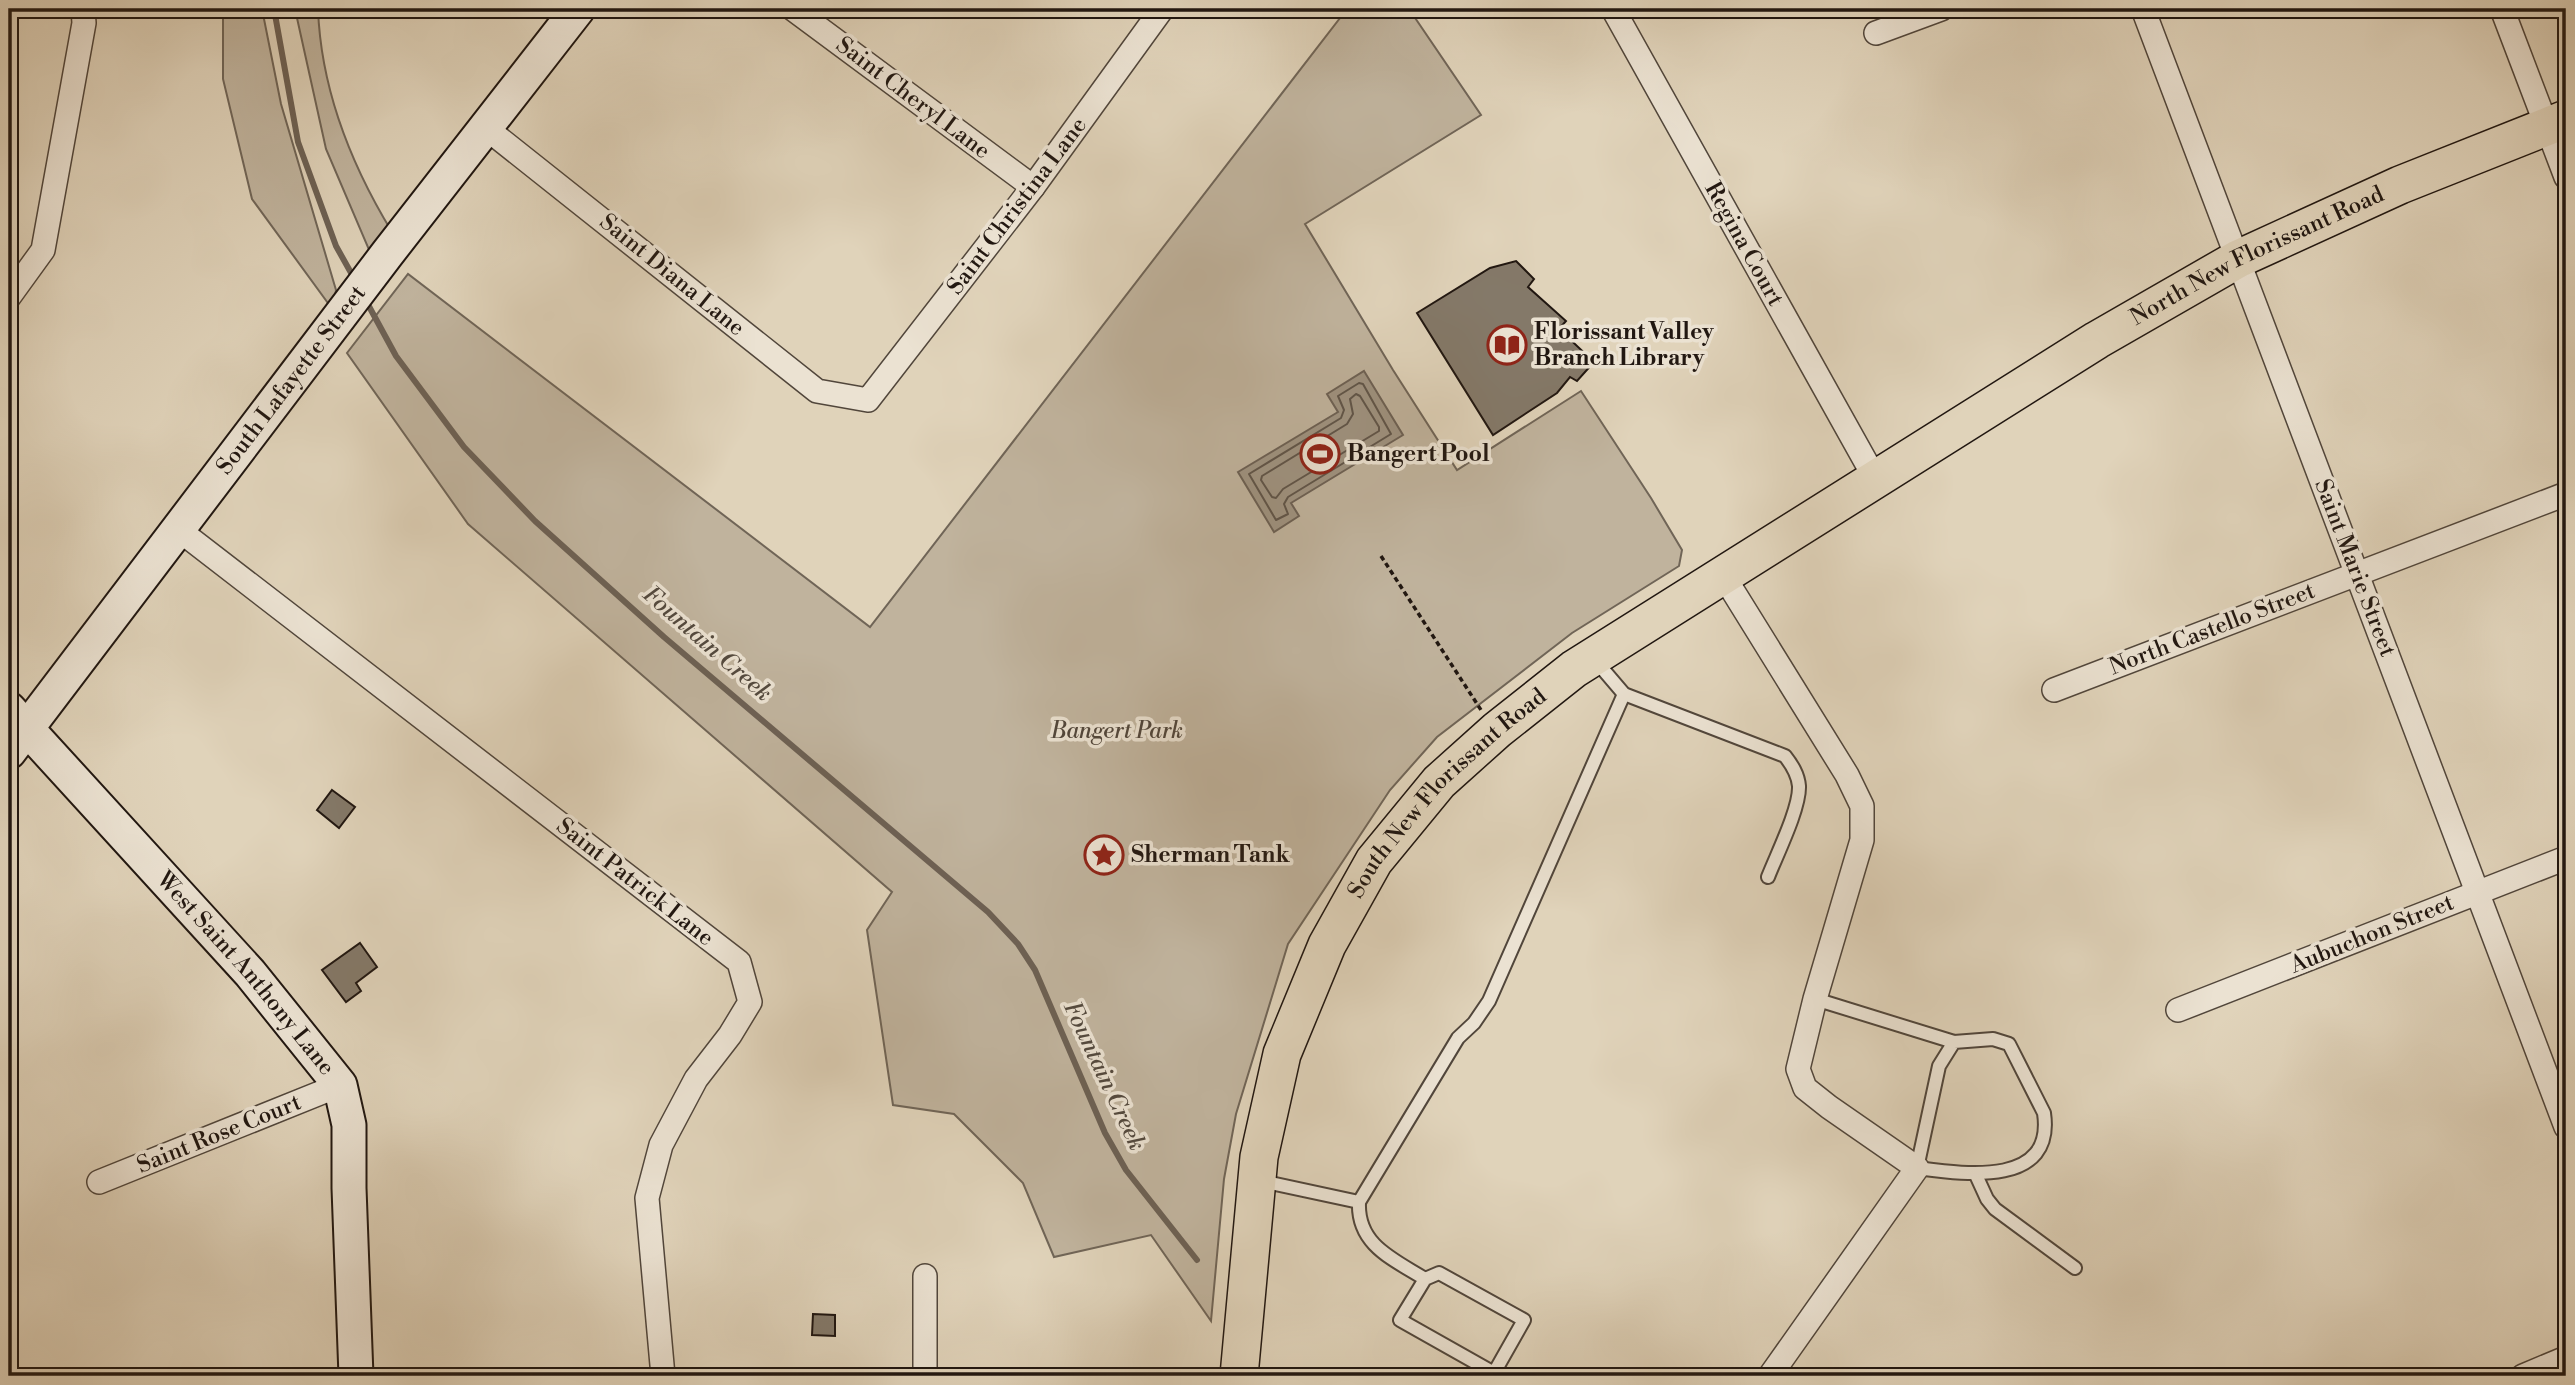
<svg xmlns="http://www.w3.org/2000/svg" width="2575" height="1385" viewBox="0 0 2575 1385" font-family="'Libre Bodoni',serif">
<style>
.green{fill:#c0b39d;stroke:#706557;stroke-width:2}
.water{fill:#9f9381;stroke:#6d6154;stroke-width:2}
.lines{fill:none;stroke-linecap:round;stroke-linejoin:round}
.shore{stroke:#605549;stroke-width:2}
.stream{stroke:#6d6154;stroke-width:6}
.building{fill:#847969;stroke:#211711;stroke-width:2}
.lane-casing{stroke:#51463b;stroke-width:16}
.street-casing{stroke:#51463b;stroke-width:26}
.secondary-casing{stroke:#211711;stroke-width:37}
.primary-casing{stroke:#211711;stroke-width:40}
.path{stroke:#211711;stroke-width:3.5;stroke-dasharray:5 3.5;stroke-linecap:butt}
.lane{stroke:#ebe2d2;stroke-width:12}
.street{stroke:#ebe2d2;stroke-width:23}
.secondary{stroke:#ebe2d2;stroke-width:33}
.primary{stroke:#e0d3ba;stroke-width:37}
.labels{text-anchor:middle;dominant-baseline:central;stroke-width:7;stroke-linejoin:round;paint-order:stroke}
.street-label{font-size:23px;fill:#211711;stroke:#ebe2d2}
.poi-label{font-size:23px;font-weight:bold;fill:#211711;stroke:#ebe2d2;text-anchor:start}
.park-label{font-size:23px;font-style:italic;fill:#51463b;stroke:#ebe2d2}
.water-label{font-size:24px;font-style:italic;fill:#53493e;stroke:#ebe2d2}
</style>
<rect width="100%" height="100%" fill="#e0d3ba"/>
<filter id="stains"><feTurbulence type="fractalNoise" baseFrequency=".00286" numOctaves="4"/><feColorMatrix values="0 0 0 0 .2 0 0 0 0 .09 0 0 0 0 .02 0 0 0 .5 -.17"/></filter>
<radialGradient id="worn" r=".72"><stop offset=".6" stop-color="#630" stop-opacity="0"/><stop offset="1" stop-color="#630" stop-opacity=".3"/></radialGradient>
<!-- green -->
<g class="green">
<polygon points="223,9 262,9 281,104 336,290 333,310 252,199 223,79"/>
<path d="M295,9H318C321,90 350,163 392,232L373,259L326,149Z"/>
<polygon points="1347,9 1409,9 1481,115 1305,224 1393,370 1457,470 1581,391 1651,498 1682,550 1679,566 1572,633 1437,737 1390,790 1288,944 1236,1114 1224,1179 1211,1321 1151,1235 1054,1257 1023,1183 954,1114 893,1105 867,930 892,892 468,524 347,353 408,274 870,627"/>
</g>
<!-- water -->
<polygon class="water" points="1364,371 1403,435 1291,503 1299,516 1274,532 1238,472 1338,412 1327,394"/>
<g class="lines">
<!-- shore -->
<g class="shore">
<polygon points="1359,383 1363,384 1391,434 1288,497 1284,504 1288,514 1276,520 1249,474 1341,418 1344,410 1338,396"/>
<polygon points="1356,394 1360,396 1379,427 1379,431 1283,489 1276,498 1272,497 1261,480 1262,476 1347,424 1353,414 1350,399"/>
</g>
<!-- stream -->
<g class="stream">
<polyline points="274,9 298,142 336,246 355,280"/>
<polyline points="365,299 396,356 464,447 535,521 664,637 988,912 1018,944 1035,970 1105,1133 1126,1170 1197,1260"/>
<polyline points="1290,1373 1293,1376"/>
</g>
</g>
<!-- building -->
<g class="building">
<polygon points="1516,261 1534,279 1528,287 1566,321 1559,329 1594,362 1577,381 1570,377 1557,393 1493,435 1417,313 1490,268"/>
<polygon points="332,790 355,807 339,828 317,810"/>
<polygon points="360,943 377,967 356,983 361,991 346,1002 322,970"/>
<polygon points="813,1314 835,1315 835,1336 812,1335"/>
</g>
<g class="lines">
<!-- lane casing -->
<g class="lane-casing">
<g id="lane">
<path d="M1595,660L1624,694L1785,756C1792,765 1798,774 1799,786C1800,808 1777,854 1768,877"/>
<path d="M1815,999L1954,1042L1993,1039L2009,1044L2044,1113C2055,1188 1963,1174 1917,1168L1939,1066L1954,1042"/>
<polyline points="1976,1175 1987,1199 1995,1209 2075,1268"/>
<polyline points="1261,1181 1359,1202 1458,1038 1474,1023 1489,1001 1624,694"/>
<path d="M1359,1202C1357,1245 1393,1259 1425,1279L1400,1320L1494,1373L1524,1320L1439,1273L1425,1279"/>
</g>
</g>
<!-- street casing -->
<g class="street-casing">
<g id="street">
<polyline points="793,9 1033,187"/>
<polyline points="1613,9 1876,480"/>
<polyline points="2143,9 2566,1127"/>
<polyline points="2502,9 2566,177"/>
<polyline points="1876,33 1941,9"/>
<polyline points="486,128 817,391 868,400 1033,187 1162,9"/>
<polyline points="9,297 43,250 84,23 83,9"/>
<polyline points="179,530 739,962 750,1002 730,1035 696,1079 661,1145 647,1198 663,1376"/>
<polyline points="1723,575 1847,775 1862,806 1862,840 1815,999 1798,1069 1805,1088 1829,1107 1917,1168 1770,1376"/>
<polyline points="2054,690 2566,494"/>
<polyline points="2178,1010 2566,858"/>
<polyline points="99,1182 340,1085"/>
<polyline points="925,1276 925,1376"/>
<polyline points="2523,1376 2566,1358"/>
</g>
</g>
<!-- secondary casing -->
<g class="secondary-casing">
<g id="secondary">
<path id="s1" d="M9,709L250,973L340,1085L349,1125V1188L356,1376"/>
<path id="s2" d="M9,752L387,254L578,9"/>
</g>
</g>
<!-- primary casing -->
<g class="primary-casing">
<g id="primary">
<path id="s3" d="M1239,1376L1259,1157L1282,1054L1327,945L1374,861L1439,782L1497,730L1574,669L2097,340L2238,259L2400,185L2566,119"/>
</g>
</g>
<!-- path -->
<polyline class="path" points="1381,556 1481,710"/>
<!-- lane -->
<use href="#lane" class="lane"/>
<!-- street -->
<use href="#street" class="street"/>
<!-- secondary -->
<use href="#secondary" class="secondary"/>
<!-- primary -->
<use href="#primary" class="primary"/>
</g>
<!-- icons -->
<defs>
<g id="library-ring" transform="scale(2.0125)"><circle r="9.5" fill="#ebe2d2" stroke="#8f2418" stroke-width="1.5"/><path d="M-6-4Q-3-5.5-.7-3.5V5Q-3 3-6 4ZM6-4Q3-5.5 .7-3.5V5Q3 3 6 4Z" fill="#8f2418"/></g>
<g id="stadium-ring" transform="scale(2.0125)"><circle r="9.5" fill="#ebe2d2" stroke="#8f2418" stroke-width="1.5"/><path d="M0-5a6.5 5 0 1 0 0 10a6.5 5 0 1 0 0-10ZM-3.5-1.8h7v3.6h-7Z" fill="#8f2418"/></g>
<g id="sight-ring" transform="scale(2.0125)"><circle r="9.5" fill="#ebe2d2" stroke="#8f2418" stroke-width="1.5"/><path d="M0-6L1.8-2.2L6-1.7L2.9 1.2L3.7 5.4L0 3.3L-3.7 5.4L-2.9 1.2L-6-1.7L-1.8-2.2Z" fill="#8f2418"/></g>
</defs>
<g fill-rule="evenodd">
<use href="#library-ring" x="1507" y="345"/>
<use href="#stadium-ring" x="1320" y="454"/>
<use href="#sight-ring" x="1104" y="855"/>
</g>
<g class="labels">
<!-- street labels -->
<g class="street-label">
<text transform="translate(913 98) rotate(37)">Saint Cheryl Lane</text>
<text transform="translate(1017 206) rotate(-53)">Saint Christina Lane</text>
<text transform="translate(1744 244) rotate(61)">Regina Court</text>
<text stroke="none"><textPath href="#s3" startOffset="1617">North New Florissant Road</textPath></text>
<text transform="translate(672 275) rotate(39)">Saint Diana Lane</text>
<text stroke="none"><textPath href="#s2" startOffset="467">South Lafayette Street</textPath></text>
<text transform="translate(2355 568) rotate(69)">Saint Marie Street</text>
<text transform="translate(2212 629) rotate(-21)">North Castello Street</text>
<text stroke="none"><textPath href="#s3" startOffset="639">South New Florissant Road</textPath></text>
<text transform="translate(635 882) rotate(38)">Saint Patrick Lane</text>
<text transform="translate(2372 934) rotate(-22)">Aubuchon Street</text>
<text stroke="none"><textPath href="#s1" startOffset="355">West Saint Anthony Lane</textPath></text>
<text transform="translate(219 1134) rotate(-22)">Saint Rose Court</text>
</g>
<!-- poi labels -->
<g class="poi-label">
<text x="1534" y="332">Florissant Valley<tspan x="1534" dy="26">Branch Library</tspan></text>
<text x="1347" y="454">Bangert Pool</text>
<text x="1131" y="855">Sherman Tank</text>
</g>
<!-- park labels -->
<g class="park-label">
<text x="1117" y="731">Bangert Park</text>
</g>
<!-- water labels -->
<g class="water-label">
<text transform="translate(707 644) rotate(41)">Fountain Creek</text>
<text transform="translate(1104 1076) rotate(65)">Fountain Creek</text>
</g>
</g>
<!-- margin -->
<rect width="2575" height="1385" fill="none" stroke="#e0d3ba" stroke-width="35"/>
<rect x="10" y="10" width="2554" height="1364" fill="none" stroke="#211711" stroke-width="3.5"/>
<rect x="18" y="18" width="2540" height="1350" fill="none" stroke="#211711" stroke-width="2"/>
<rect width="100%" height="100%" filter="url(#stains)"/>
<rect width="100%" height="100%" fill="url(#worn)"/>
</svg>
